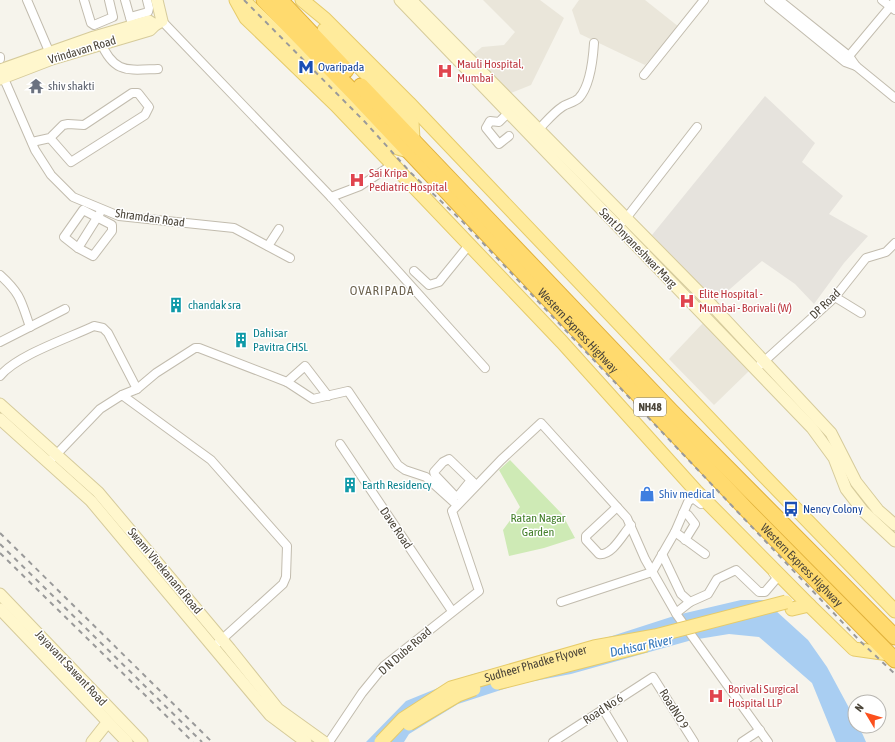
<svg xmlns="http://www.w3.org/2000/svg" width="895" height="742" viewBox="0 0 895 742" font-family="'Asap Condensed',sans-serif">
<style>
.residential{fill:#eae6da}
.industrial{fill:#e6e3dd}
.green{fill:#ceeab5}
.water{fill:#a9cef2}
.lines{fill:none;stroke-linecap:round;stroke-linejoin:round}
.street-casing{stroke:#c2bcae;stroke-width:10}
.secondary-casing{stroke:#d6cb9b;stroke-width:13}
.primary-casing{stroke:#e6cb6a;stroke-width:15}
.highway-casing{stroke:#e0b13c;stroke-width:17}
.street{stroke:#fff;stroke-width:8}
.secondary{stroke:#fff7cd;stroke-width:11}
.primary{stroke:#ffeb9c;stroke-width:13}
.highway{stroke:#ffda6e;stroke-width:15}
.rail{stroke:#9a9a9a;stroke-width:2;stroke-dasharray:5 5;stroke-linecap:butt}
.primary-bridge-casing{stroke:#e6cb6a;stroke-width:15;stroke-linecap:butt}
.primary-bridge{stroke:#ffeb9c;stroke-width:13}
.labels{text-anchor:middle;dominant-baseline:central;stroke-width:3;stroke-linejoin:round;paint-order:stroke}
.shield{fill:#fff;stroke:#817d74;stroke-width:1}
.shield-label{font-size:11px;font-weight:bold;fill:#4b4539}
.street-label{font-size:12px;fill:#4b4539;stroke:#fff}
.health-label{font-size:12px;fill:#be3a42;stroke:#fff;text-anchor:start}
.transit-label{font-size:12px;fill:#164399;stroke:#fff;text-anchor:start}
.worship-label{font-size:12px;fill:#5b616d;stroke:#fff;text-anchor:start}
.culture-label{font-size:12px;fill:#0d838f;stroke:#fff;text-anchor:start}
.shop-label{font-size:12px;fill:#366cbe;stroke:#fff;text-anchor:start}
.park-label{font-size:12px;fill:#437f2a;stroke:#fff}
.neighbourhood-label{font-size:13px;letter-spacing:1px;fill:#6e6450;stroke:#fff}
.water-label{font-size:13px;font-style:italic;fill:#2f74ba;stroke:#fff}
</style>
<rect width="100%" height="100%" fill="#f6f4ec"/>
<!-- residential -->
<g class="residential">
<polygon points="483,0 540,0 564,18 531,85 511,93 470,57 482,47 504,45 515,32"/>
<polygon points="579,0 645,0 679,27 645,65 580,34 572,10"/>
<polygon points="704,322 751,369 714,405 669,359"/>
</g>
<!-- industrial -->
<polygon class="industrial" points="765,96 815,143 802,162 843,196 829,214 868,236 844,263 814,304 795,284 762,261 714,303 652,235"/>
<!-- green -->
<polygon class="green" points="510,460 562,514 575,538 544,548 509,556 503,530 520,507 499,470"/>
<!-- water -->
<polygon class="water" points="741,600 764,600 808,640 827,667 855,719 855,726 859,726 866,742 836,742 812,683 759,637 729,634 692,640 571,674 519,684 458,704 409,734 404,742 366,742 406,701 470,675 612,636 677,615"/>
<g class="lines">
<!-- street casing -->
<g class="street-casing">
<g id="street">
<polyline points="27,0 51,56"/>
<polyline points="84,0 91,23 94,25 113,17 109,0"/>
<polyline points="125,0 131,21"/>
<polyline points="769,0 845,62 856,66"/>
<polyline points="779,0 849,56 856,66 895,98"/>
<polyline points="882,0 895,10"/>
<polyline points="130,17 148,12 149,8 147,0"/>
<polyline points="162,21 331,197 485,368"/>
<path d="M100,41C114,74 127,70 158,69"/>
<polyline points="849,56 895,1"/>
<polyline points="0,57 0,59"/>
<polyline points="2,74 35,150 51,175 73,197 119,216 234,228 290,258"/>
<polyline points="644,75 704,0"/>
<polyline points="508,113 499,122 490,121 486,128 499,144 509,136"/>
<path d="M538,130C546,122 553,113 562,107C567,103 574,103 579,98C590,86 593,59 594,43"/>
<polyline points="32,142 50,138 71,162 145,115 149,107 138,93 132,93 84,125 68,124 63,125 50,138"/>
<polyline points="331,197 360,186 392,165"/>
<polygon points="83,210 112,225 112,231 93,256 78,248 64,237"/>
<polyline points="624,221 697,127"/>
<polyline points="268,246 279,229"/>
<polyline points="78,248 100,213"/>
<polyline points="414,271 429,285 439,282 469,245"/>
<path d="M0,275C21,294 21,301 30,327"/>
<polyline points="835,297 861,313"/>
<polyline points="0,342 65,309"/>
<polyline points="760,365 835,297 866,258 886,252 895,243"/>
<path d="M0,376C17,355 69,338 94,326L103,328L108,333L137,389"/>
<polyline points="287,382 313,399 348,391 398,465 405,470 426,477 457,505"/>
<polyline points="122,395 137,389 156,373 195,348 199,348 287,382 305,366 328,396"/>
<polyline points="340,444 452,611"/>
<polyline points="53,458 100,409 122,395 211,460 287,546 286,577 283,584 219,642"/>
<polyline points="471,480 459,495 455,496 435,475 434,472 443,462 449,459 476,485"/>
<path d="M617,507L586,536V540L599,554C612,556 623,534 631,525"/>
<polyline points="683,513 688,515 695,524 685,540"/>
<polyline points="675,532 705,554"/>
<polyline points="662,554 681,594 690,602 708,594 717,579 736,570 759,592 765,592 777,578 773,573"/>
<polyline points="561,602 652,572 675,532 688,502 693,498 701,504"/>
<polyline points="676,613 690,602"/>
<polyline points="603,709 623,742"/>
<polyline points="329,742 362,693 384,666 479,591 452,511 501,460 541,423 627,518 645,559 677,615 768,742"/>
<polyline points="553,742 653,677 694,742"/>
<polyline points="742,742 760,730"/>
</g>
</g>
<!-- secondary casing -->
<g class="secondary-casing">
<g id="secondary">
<polyline points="400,0 812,428 834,458 846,489 863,511 895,541"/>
<polyline points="411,0 706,299 831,433 856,482 878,510 895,525"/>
<polyline points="0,70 94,37 149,21 155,25"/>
<polyline points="0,79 52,59 150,30 155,25 162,21 157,0"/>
<polyline points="0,404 98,492 230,649 278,709 324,742"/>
<polyline points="0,419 91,501 270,715 306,742"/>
<polyline points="0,594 142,742"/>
<polyline points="0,609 127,742"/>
<polyline points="92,742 107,723"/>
</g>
</g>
<!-- primary casing -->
<g class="primary-casing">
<g id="primary">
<polyline points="236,0 246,18 336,105 562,342 696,491 809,605 854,649 889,654"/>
<polyline points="243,0 329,83 391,146 408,151"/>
<polyline points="302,0 325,19 409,103 764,476 895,611"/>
<polyline points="324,30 412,122 413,139"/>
<polyline points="792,609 809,605"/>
</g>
</g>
<!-- highway casing -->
<g class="highway-casing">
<g id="highway">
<path id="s1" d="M264,0L355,94L745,508L895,660"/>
<polyline points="280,0 346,70"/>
<polyline points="361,86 671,411 895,637"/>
</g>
</g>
<!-- street -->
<use href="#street" class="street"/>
<!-- secondary -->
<use href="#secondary" class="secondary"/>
<!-- primary -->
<use href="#primary" class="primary"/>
<!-- highway -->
<use href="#highway" class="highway"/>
<!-- rail -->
<g class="rail">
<polyline points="244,0 365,122 411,173 461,220 861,642 895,674"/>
<polyline points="0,533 212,742"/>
<polyline points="0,544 202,742"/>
<polyline points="0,553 193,742"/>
</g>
<!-- primary-bridge casing -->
<g class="primary-bridge-casing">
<g id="primary-bridge">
<polyline points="497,683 646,645"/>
<polyline points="409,724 458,695 474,689"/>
<path id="s2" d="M381,742L403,719L451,688L594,647L655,636L786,602"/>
</g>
</g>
<!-- primary-bridge -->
<use href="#primary-bridge" class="primary-bridge"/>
</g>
<!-- icons -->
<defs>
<g id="metro-bare" transform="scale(1.2)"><path d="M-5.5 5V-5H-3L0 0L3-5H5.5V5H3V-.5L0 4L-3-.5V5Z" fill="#1a4fb4" stroke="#fff" stroke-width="2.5" paint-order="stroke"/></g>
<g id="hospital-bare" transform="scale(1.2)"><path d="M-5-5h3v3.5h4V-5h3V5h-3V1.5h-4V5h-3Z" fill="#e0444e" stroke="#fff" stroke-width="2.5" paint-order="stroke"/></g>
<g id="temple-bare" transform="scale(1.2)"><path d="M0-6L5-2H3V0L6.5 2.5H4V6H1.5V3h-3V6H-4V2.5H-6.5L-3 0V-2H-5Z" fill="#6b7280" stroke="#fff" stroke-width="2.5" paint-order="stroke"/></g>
<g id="building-bare" transform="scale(1.2)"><path d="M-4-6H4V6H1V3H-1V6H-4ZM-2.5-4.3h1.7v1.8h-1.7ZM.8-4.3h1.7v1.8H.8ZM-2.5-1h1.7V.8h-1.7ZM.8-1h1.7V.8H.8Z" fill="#0f9aa8" stroke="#fff" stroke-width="2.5" paint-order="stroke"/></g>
<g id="shop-bare" transform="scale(1.2)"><path d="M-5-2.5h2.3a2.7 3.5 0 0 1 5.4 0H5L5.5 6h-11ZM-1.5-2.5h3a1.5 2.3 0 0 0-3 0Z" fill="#3f7fe0" stroke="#fff" stroke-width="2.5" paint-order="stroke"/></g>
<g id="bus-bare" transform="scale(1.2)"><path d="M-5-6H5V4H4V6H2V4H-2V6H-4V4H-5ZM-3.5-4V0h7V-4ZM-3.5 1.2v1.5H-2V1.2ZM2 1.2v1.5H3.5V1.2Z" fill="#1a4fb4" stroke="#fff" stroke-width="2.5" paint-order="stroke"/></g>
</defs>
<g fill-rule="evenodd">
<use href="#metro-bare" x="306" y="67"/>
<use href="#hospital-bare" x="445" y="71"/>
<use href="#temple-bare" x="36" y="86"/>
<use href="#hospital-bare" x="357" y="180"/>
<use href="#hospital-bare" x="687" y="301"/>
<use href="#building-bare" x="176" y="305"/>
<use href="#building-bare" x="241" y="340"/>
<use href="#building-bare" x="350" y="485"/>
<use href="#shop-bare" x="647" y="494"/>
<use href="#bus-bare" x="791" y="509"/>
<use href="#hospital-bare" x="716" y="696"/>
</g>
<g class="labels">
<!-- shield labels -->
<rect class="shield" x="634" y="398" width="32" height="18" rx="3"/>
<g class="shield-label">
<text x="650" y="407">NH48</text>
</g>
<!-- street labels -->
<g class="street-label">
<text transform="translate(82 50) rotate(-17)">Vrindavan Road</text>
<text transform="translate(150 218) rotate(8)">Shramdan Road</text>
<text transform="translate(638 248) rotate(46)">Sant Dnyaneshwar Marg</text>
<text transform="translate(825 304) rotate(-44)">DP Road</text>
<text stroke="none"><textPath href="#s1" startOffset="456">Western Express Highway</textPath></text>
<text transform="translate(396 528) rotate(56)">Dave Road</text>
<text stroke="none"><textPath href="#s1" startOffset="780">Western Express Highway</textPath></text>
<text transform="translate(165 571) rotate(50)">Swami Vivekanand Road</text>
<text transform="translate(405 651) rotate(-41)">D N Dube Road</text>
<text stroke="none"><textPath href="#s2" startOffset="177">Sudheer Phadke Flyover</textPath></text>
<text transform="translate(71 668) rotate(47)">Jayavant Sawant Road</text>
<text transform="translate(603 709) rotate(-33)">Road No 6</text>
<text transform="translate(674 709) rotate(58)">RoadNO 9</text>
</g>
<!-- health labels -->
<g class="health-label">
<text x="457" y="64">Mauli Hospital,<tspan x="457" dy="14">Mumbai</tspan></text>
<text x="369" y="173">Sai Kripa<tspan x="369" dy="14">Pediatric Hospital</tspan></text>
<text x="699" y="294">Elite Hospital -<tspan x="699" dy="14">Mumbai - Borivali (W)</tspan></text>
<text x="728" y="689">Borivali Surgical<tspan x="728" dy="14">Hospital LLP</tspan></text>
</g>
<!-- transit labels -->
<g class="transit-label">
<text x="318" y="67">Ovaripada</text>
<text x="803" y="509">Nency Colony</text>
</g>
<!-- worship labels -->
<g class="worship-label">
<text x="48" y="86">shiv shakti</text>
</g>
<!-- culture labels -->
<g class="culture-label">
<text x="188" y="305">chandak sra</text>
<text x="253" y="333">Dahisar<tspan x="253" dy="14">Pavitra CHSL</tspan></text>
<text x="362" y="485">Earth Residency</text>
</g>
<!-- shop labels -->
<g class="shop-label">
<text x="659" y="494">Shiv medical</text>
</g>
<!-- park labels -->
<g class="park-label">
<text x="538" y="518">Ratan Nagar<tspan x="538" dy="14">Garden</tspan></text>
</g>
<!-- neighbourhood labels -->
<g class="neighbourhood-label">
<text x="382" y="290">OVARIPADA</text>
</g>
<!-- water labels -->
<g class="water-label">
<text transform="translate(641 646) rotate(-12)">Dahisar River</text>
</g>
</g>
<!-- north arrow -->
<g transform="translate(867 714) rotate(308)"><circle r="19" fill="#ffffff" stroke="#b7b5b0"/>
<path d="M0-3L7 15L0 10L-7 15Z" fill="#fc501d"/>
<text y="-6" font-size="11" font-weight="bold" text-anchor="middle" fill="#4b4539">N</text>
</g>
</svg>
